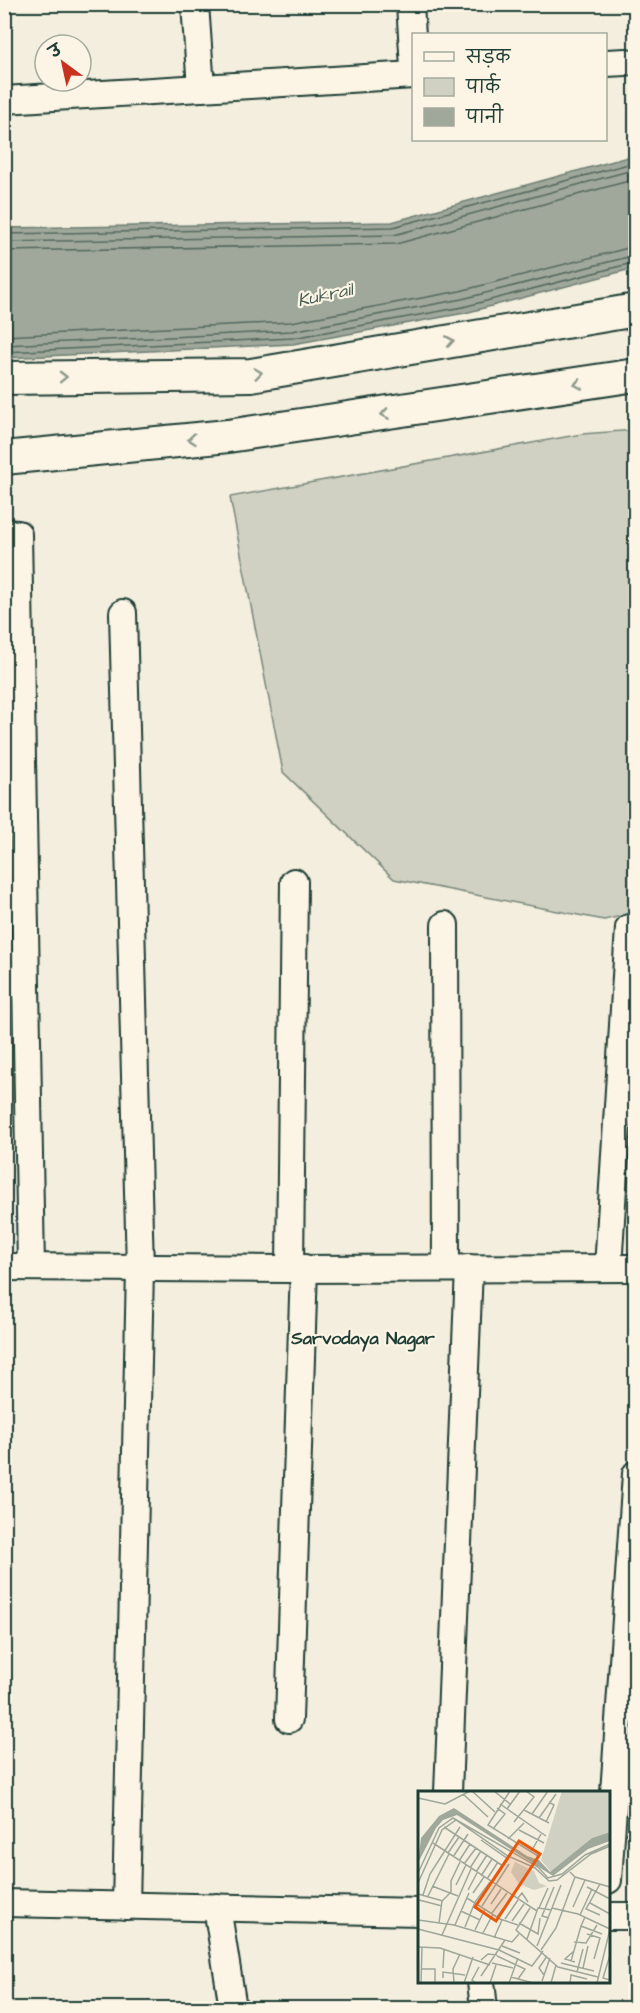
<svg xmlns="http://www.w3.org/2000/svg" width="640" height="2013" viewBox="0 0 640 2013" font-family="'Architects Daughter','Playpen Sans Deva',sans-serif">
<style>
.green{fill:#d0d1c2;stroke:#78877b;stroke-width:1.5}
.water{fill:#a0a89b;stroke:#6c7d72;stroke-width:1.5}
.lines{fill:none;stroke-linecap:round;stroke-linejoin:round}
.shore{stroke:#53685d;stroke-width:1.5}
.minor-casing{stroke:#1f3d34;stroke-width:30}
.tertiary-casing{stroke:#1f3d34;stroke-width:36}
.minor{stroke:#fcf5e5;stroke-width:26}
.tertiary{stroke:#fcf5e5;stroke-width:32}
.oneway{stroke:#8e998c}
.labels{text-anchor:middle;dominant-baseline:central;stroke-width:4.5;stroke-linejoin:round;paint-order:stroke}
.water-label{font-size:18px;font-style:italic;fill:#465d53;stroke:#fcf5e5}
.neighbourhood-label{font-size:18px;font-weight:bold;fill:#1f3d34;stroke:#fcf5e5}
.inset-road{fill:none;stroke:#9ea79a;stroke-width:1.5}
.view{fill:#e8590c;fill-opacity:0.15;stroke:#e8590c;stroke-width:3}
.inset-edge{fill:none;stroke:#1f3d34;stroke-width:3}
</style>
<rect width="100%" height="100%" fill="#f3eede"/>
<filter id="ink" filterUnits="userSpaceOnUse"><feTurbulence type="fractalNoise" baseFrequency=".0167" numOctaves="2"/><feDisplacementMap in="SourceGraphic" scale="12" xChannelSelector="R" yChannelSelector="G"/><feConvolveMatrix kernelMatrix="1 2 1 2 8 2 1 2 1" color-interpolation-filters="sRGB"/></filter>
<g filter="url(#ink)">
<!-- green -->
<polygon class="green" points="635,430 635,913 604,920 394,879 283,772 230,497 582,434"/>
<!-- water -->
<polygon class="water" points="635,155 635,268 465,313 293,344 5,358 5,228 392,222"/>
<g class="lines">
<!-- shore -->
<g class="shore">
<polyline points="4,234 393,227 636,162"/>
<polyline points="4,242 394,235 636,169"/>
<polyline points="4,251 396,244 636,179"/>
<polyline points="4,336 291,322 460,291 636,246"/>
<polyline points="4,345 292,331 462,299 636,255"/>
<polyline points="4,352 293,338 463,307 636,262"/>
</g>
<!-- minor casing -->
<g class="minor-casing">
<g id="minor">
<polyline points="195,4 201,88"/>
<polyline points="410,4 414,67"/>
<polyline points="606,63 626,62"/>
<polyline points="4,100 414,75"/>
<polyline points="4,533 18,534 31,1267"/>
<polyline points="123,613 140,1269 126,1906"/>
<polyline points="445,925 446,1268"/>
<polyline points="4,1267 290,1269 636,1268"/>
<polyline points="608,1268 629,928"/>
<polyline points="290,1269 294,882"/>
<polyline points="289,1719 304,1268"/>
<polyline points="448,1792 469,1268"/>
<polyline points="608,1880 636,1474"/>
<polyline points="4,1903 420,1912"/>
<polyline points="217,1907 233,2008"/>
<polyline points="608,1916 636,1916"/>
<polyline points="481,1982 484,2008"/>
</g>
</g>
<!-- tertiary casing -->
<g class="tertiary-casing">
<g id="tertiary">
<polyline points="4,378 251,375 636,310"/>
<polyline points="4,458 228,436 636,375"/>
</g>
</g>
<!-- minor -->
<use href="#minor" class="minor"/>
<!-- tertiary -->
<use href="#tertiary" class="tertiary"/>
</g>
<!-- one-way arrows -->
<defs><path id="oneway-chevron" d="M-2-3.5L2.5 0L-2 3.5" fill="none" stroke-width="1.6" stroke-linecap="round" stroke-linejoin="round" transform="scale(1.5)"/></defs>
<g class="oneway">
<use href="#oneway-chevron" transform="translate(450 341) rotate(-10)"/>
<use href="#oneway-chevron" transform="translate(258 373) rotate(-8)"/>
<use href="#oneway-chevron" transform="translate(63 377) rotate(-1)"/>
<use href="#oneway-chevron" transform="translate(578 384) rotate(171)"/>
<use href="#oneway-chevron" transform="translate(385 414) rotate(171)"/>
<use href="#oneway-chevron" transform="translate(192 439) rotate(174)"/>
</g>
</g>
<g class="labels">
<!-- water labels -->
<g class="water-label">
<text transform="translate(325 295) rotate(-12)">Kukrail</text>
</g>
<!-- neighbourhood labels -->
<g class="neighbourhood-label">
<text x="363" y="1338">Sarvodaya Nagar</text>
</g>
</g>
<!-- overview -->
<g transform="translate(418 1791)">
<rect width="192" height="192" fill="#f3eede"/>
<path d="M144,0H192V41L174,47L133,81L123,69ZM97,71L116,80L121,92L129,95L116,99L101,93L93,81Z" fill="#d0d1c2"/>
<path d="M36,17L109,65L121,69L132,81L174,47L192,41V50L170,58L135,85L39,24L25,29L18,37L0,72L3,47L21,25Z" fill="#a0a89b"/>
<path class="inset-road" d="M54,0L77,21M76,0L92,13M92,0L70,34L120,65M45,3L70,26M0,7L27,13L52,0M82,13L128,45M89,18L102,0M106,19L131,32M114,23L130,0M121,27L138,3M96,31L116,6L108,0M128,31L136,14L131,11M26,36L85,75M75,38L87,23L79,17M101,39L126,52M90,48L106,32M63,49L90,68L74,92M15,52L119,120M113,61L123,43M30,62L41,46M35,66L50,43M41,70L52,53M46,73L58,57M52,77L63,60M58,81L69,64M152,81L157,86L192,96M0,82L21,37L35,27L120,76L130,87L144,83L167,64L192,53M63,85L74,68M69,88L80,71M0,92L24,39L38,29L90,65L117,77L131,90L139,89L173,63L192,55M182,93L168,118L182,124M38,94L48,74M14,95L40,105M169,96L192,108M50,99L59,82M55,102L66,86M0,103L25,110M5,104L12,83L42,36M10,105L31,63M49,107L82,128L100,134M99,108L104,102L110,111M1,109L24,115M172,112L192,123M73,113L83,98M64,115L91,73M155,116L167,89M112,117L98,139L140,176L180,186M121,117L130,97M134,117L160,123L192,138M43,120L62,129M74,122L89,102M162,124L174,98M79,126L94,106M167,126L163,135L184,143M131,127L124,125L136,96M87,128L100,109M0,129L36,134L94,151L101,143M94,130L106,113M21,132L24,110L33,101V90L42,71M101,132L120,143L122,127M37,134L51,102M47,136L57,111L72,91M0,138L81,159L114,175L125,160M57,139L67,118M65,142L75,123M169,143L182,147L176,168M24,144L53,78M76,147L84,129M109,148L120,117L134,119M156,151L168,152L179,134M84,155L102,162M119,155L143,94M0,156L22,157L72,174M123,159L138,137L157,86M156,160L147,168L157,171M192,164L185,187L192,189M79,165L107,178L100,188M63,169L70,163L79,164M153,170L163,135M74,172L95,177M143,172L176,180M25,177L26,158M165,177L170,155M4,178H17V192M159,181L165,158M126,184L121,177L129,165M63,185L87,149M93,186L115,192M25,187V181L47,184M124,190L132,167M3,192L4,156M36,192L35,178L42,163M46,192L55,166M58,192L54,189L61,176M72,192L78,174M91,192L100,167M133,192L138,174M152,192L153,184L169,188M179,192L192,138"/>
<path class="view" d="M101,50L122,63L78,130L57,116Z"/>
<rect width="192" height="192" class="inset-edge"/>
</g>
<!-- margin -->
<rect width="640" height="2013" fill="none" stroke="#fcf5e5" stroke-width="24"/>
<rect x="12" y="12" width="616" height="1989" fill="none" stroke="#1f3d34" stroke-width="2" filter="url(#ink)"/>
<!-- legend -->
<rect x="412" y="33" width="195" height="108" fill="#fcf5e5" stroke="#a4ab9e" stroke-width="1.5"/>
<rect x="424" y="52" width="30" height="9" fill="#fcf5e5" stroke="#a4ab9e" stroke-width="1.5"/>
<text x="466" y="63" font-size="18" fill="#1f3d34">सड़क</text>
<rect x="424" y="78" width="30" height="18" fill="#d0d1c2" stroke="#a4ab9e" stroke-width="1.5"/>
<text x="466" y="93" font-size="18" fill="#1f3d34">पार्क</text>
<rect x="424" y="108" width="30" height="18" fill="#a0a89b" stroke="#a4ab9e" stroke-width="1.5"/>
<text x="466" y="123" font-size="18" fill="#1f3d34">पानी</text>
<!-- north arrow -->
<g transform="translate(63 63) rotate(327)"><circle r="28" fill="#fcf5e5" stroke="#a4ab9e" stroke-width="1.5"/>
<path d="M0-4.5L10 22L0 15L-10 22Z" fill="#c8321e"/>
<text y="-9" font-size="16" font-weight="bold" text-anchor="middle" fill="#1f3d34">उ</text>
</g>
</svg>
